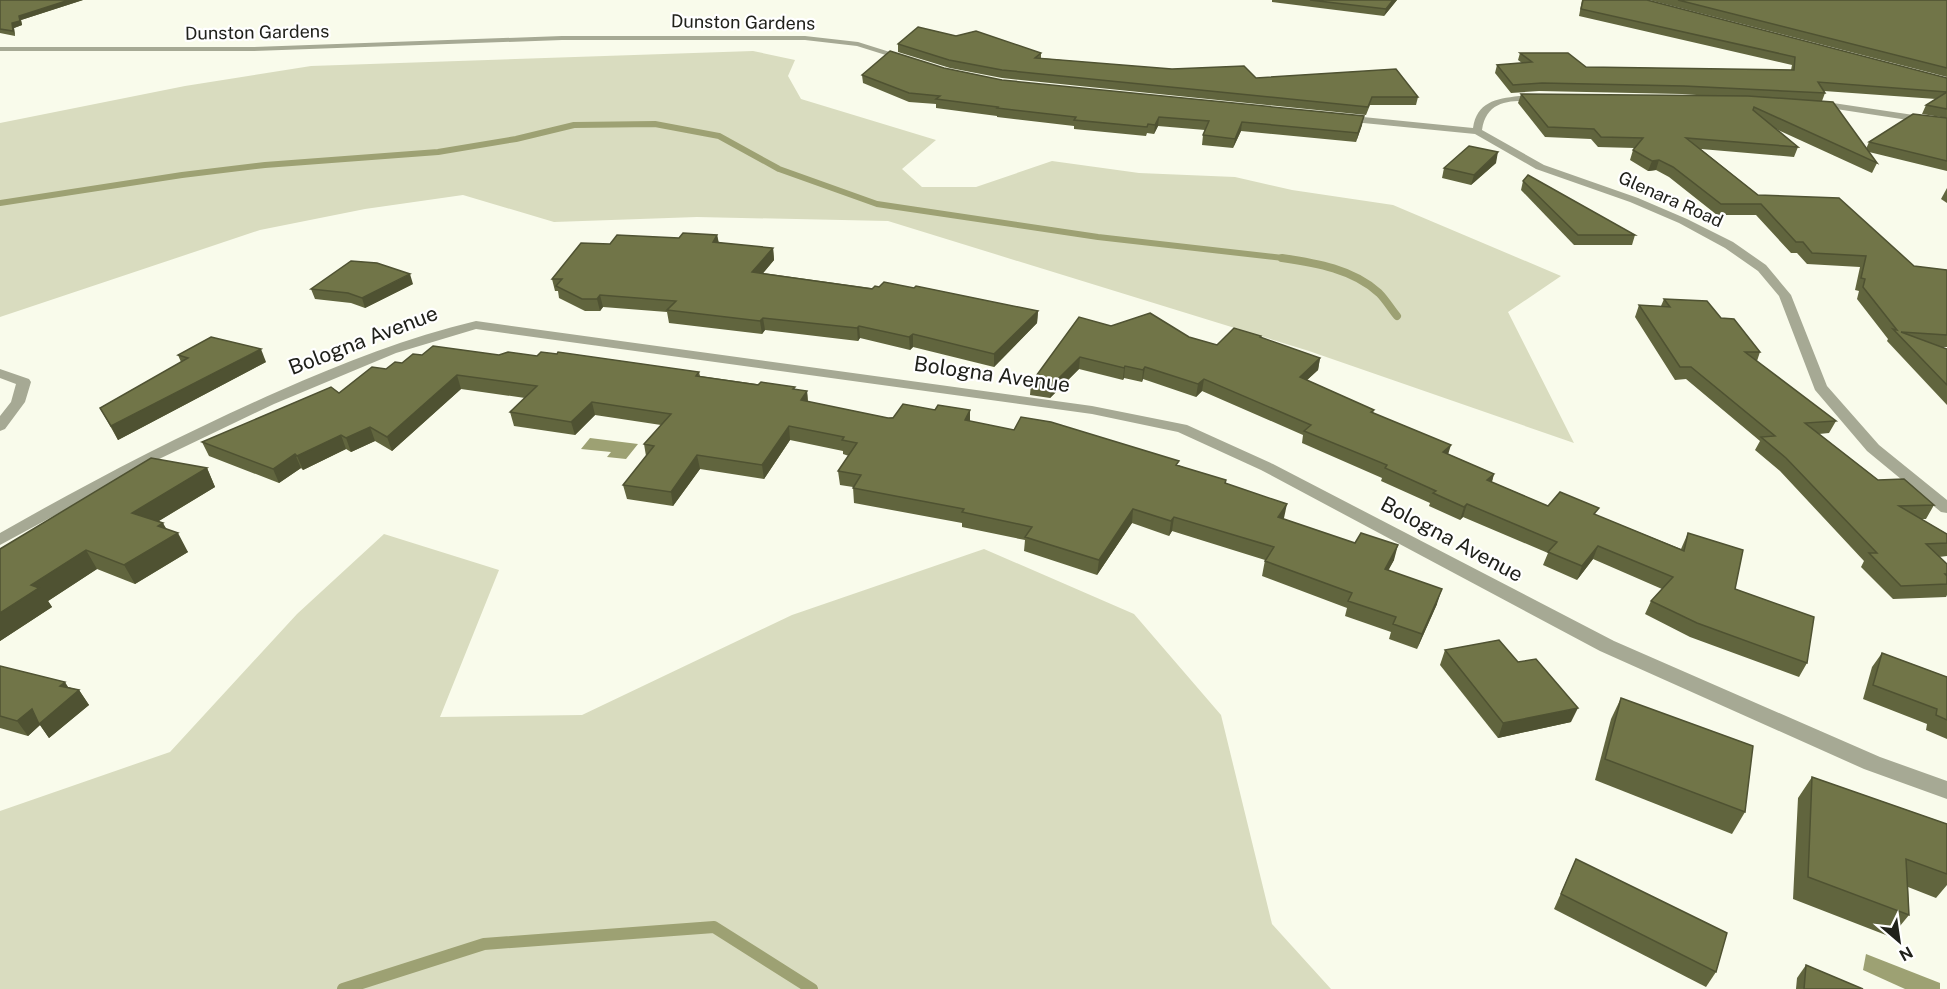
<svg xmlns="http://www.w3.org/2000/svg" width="1947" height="989" viewBox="0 0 1947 989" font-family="'Public Sans',sans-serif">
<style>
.green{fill:#d9dcbf}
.water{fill:#9da173}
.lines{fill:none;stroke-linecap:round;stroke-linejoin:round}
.stream-far2{stroke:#9da173;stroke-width:6}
.stream-far1{stroke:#9da173;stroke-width:8}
.stream{stroke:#9da173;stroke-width:12}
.minor{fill:#a6a994;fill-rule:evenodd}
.wall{fill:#61653e}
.shaded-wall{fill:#4f5232}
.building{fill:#717548;stroke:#4f5232;stroke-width:1.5}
.labels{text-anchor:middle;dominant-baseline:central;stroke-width:4.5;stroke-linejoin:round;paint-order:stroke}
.far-street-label{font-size:18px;fill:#20211b;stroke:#fff}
.street-label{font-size:21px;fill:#20211b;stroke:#fff}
</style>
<rect width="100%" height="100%" fill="#f9fbeb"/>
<!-- green -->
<g class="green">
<polygon points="753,51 795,60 788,76 801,99 936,140 902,169 922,187 976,187 1052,161 1139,173 1235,177 1292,190 1393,205 1561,276 1508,312 1574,443 1309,351 888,221 697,217 554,222 463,195 365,209 260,230 0,317 0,123 185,86 311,66"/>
<polygon points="384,534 499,570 440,717 582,715 792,615 984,549 1134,614 1221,715 1272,924 1331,989 0,989 0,811 170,752 297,614"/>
</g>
<!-- water -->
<g class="water">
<polygon points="590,438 638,444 626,459 607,457 611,452 581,449"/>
<polygon points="1866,954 1940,983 1940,989 1905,989 1863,970"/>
</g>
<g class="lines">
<!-- stream-far2 -->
<polyline class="stream-far2" points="0,203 182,175 265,165 438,152 516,139 574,125 655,124 719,136 779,169 877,204 1098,237 1292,259"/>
<!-- stream-far1 -->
<path class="stream-far1" d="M1282,258C1316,263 1353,269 1379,293C1386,300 1391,309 1397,316"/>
<!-- stream -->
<polyline class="stream" points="343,989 484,944 714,927 812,989"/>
<!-- minor -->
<g class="minor">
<polygon points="562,36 805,36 858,42 912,59 908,62 857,46 805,40 562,40 254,51 0,51 0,47 254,47"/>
<path d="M1519,96L1542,95L1547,98L1542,101C1515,101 1487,97 1482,130L1544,165L1638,198L1687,219L1733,242L1766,265L1791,295L1827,386L1879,445L1947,500V513L1941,512L1867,451L1815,390L1779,296L1758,271L1725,248L1679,223L1630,202L1536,169L1475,134L1343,121L1338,118L1343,115L1473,128C1477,102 1495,99 1519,96Z"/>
<polygon points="1813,100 1947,120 1947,126 1810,105 1810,101"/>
<path d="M476,321L1092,406L1187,425L1273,464L1614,641L1880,757L1947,781V799L1864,769L1600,651L1261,470L1178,432L1092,414L476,329L396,353L274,404L157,460L0,545V533C91,481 184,433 279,391C343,363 408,337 476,321Z"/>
<polygon points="0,369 29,379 31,382 25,402 5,429 0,431 0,416 11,402 16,384 0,378"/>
</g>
</g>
<!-- wall -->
<g class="wall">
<polygon points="0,0 83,0 21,20 22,25 14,28 15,36 0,33"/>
<polygon points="1272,0 1397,0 1384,16 1272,2"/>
<polygon points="1582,0 1647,0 1947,78 1947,118 1922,114 1926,105 1936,99 1824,91 1825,93 1822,101 1866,149 1869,142 1947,118 1947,171 1869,152 1877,163 1872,173 1776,129 1798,147 1794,157 1701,149 1758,195 1914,266 1947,270 1947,347 1942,347 1947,349 1947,405 1887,341 1888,339 1857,299 1859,291 1855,290 1860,267 1807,264 1797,253 1791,253 1756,215 1717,215 1669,177 1656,170 1648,171 1630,160 1633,150 1635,148 1598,147 1591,139 1545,137 1518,103 1521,94 1711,96 1682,94 1539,91 1511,93 1495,73 1497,65 1522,63 1518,60 1520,53 1586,67 1791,70 1792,65 1579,16"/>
<polygon points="1649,0 1947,0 1947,77"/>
<polygon points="956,36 1041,53 1041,58 1256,78 1418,97 1416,105 1370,105 1366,115 1002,78 950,68 898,52 898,44"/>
<polygon points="944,68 1002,80 1362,125 1356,142 1241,131 1233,148 1202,145 1203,135 1205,130 1158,126 1154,134 1147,133 1146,136 1074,129 1074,126 997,117 997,116 936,108 936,104 909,102 863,83 862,75"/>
<polygon points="1496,163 1471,185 1442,178 1444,168"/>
<polygon points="1523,181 1635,235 1632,245 1574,245 1521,190"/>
<polygon points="1947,188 1947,203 1941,199"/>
<polygon points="717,235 719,243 773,248 774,260 763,273 1038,311 1037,323 994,367 913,347 910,350 860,338 858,341 765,330 762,334 669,323 667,312 603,307 600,311 585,311 559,298 558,291 555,291 552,279 610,244"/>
<polygon points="413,284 365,308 351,303 315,299 311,289"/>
<polygon points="1664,299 1721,318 1760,352 1757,361 1836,421 1829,433 1819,434 1878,480 1934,505 1926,519 1921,519 1947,534 1947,556 1939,557 1947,564 1947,595 1946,597 1893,599 1861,567 1864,561 1780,471 1755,450 1760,441 1686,379 1675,380 1635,317 1639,305 1661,306"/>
<polygon points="1111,326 1189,337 1217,345 1261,336 1261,338 1320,358 1318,370 1307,380 1374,410 1373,413 1448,454 1494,474 1492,482 1548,506 1596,515 1681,549 1688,533 1735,589 1807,663 1799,677 1690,637 1645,614 1651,601 1662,589 1593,559 1577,580 1543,565 1548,553 1463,517 1460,520 1429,506 1430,503 1381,481 1382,478 1302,443 1303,435 1202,391 1196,397 1143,379 1142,382 1124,378 1123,380 1079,369 1050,398 1030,395 1031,383"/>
<polygon points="178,355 266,362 118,440 100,408 181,362"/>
<polygon points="422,355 537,356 699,372 700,376 807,391 808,402 888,418 935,410 970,410 970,421 1178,465 1226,483 1284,519 1394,560 1388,570 1437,604 1417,649 1389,639 1391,632 1345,616 1347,608 1262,576 1265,560 1172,531 1169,536 1132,523 1097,575 1024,551 1025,540 962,527 962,523 854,503 853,487 840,485 838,471 849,456 843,454 843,451 790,440 764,479 700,469 673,506 627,499 623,485 646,456 644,444 661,425 595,415 575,435 514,426 510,412 525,398 461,389 392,451 375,441 351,452 346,449 303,470 301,468 279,483 209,456 202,442 339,393 386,369"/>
<polygon points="207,468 215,487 159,521 188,552 135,584 97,569 48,601 52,607 0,641 0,549"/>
<polygon points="1445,650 1571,722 1498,738 1440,665"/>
<polygon points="1882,653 1947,677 1947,739 1926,730 1927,724 1863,699 1872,667"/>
<polygon points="0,666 68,687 79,690 89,705 49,738 40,725 28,736 0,728"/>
<polygon points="1621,698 1745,812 1732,834 1595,780 1611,719"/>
<polygon points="1812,777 1947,824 1947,885 1936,898 1908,887 1909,915 1891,937 1793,899 1798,798"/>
<polygon points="1576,859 1716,972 1706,987 1554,909"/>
<polygon points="1806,965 1863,989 1796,989 1797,978"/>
</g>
<!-- shaded-wall -->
<g class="shaded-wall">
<polygon points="69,0 83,0 21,20 22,25 14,28 15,36 13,31 12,23 19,16"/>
<polygon points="1393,0 1397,0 1384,16 1386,9"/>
<polygon points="1364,116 1362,125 1356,142 1358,133"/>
<polygon points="1159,117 1158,126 1154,134 1155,125"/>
<polygon points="1242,122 1241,131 1233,148 1235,139"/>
<polygon points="1498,152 1496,163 1471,185 1474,175"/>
<polygon points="1659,160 1656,170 1648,171 1652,161"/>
<polygon points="717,235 719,246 713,242"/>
<polygon points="773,248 774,260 754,284 752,272"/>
<polygon points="410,274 413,284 365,308 362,298"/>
<polygon points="600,295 603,307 600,311 597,299"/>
<polygon points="1038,311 1037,323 994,367 994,354"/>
<polygon points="763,318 765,330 762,334 760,321"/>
<polygon points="859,326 860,338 858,341 857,328"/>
<polygon points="913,334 913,347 910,350 909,337"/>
<polygon points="261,349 266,362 118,440 111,426"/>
<polygon points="1080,357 1079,369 1050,398 1051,386"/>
<polygon points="1320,358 1318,370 1297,389 1300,377"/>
<polygon points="1125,366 1124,378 1123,380 1124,368"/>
<polygon points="1145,367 1143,379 1142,382 1143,370"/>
<polygon points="457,375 461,389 392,451 387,437"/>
<polygon points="1204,379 1202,391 1196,397 1198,384"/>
<polygon points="807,391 808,405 801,400"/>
<polygon points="592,402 595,415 575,435 571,422"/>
<polygon points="970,410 970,424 965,420"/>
<polygon points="789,426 790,440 764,479 762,465"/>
<polygon points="370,427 375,441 351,452 346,438"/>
<polygon points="341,435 346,449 303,470 297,456"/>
<polygon points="1451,445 1447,458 1443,452"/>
<polygon points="295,454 301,468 279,483 273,469"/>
<polygon points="697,455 700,469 673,506 671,492"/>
<polygon points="207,468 215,487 142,531 132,513"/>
<polygon points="1494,474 1490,487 1487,480"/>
<polygon points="1287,504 1284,518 1275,531 1278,517"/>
<polygon points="1467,504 1463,517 1460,520 1464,507"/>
<polygon points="1133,509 1132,523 1097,575 1099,560"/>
<polygon points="1174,517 1172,531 1169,536 1171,521"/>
<polygon points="163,523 171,537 178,533 188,552 135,584 124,565 158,526"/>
<polygon points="1398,545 1394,560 1381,584 1385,569"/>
<polygon points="1598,546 1593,559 1577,580 1582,566"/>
<polygon points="86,550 97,569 48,601 52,607 0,641 0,613 31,585"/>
<polygon points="1442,589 1437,604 1417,649 1422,634"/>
<polygon points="65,682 73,695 79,690 89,705 49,738 40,725 28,736 17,721"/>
<polygon points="1578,708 1571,722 1498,738 1503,723"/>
</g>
<!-- building -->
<g class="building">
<polygon points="0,0 69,0 19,16 20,21 12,23 13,31 0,29"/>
<polygon points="1310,0 1393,0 1386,9"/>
<polygon points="1583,0 1647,0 1947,78 1947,92 1818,82 1825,93 1684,86 1542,83 1513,85 1497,65 1532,62 1520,53 1568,53 1586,67 1794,70 1795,57 1581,9"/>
<polygon points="1678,0 1947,0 1947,68"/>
<polygon points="918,27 956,36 976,31 1041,53 1035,58 1172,69 1244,66 1256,78 1396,69 1418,97 1372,97 1368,107 1002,70 949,60 898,44"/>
<polygon points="890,51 944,68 1002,80 1364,116 1358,133 1242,122 1235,139 1203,135 1209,121 1159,117 1155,125 1148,124 1147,127 1074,120 1076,117 997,108 998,107 936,99 940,96 909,93 862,75"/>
<polygon points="1947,92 1947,109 1926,105"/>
<polygon points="1521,94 1748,96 1833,102 1877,163 1754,107 1753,110 1798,147 1686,138 1758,195 1839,198 1914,266 1947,270 1947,335 1901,332 1947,349 1947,385 1893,329 1897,330 1863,287 1865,279 1861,278 1866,256 1812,253 1803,242 1796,242 1761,204 1721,204 1673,167 1659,160 1652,161 1633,150 1643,138 1601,137 1594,129 1548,127"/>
<polygon points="1913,114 1947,118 1947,161 1869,142"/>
<polygon points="1469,146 1498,152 1474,175 1444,168"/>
<polygon points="1528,175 1635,235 1578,235 1523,181"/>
<polygon points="683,233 717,235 713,242 773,248 752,272 872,289 875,286 879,287 884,282 914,288 916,286 1038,311 994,354 913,334 909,337 859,326 857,328 763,318 760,321 667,310 676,301 600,295 597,299 582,299 556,286 562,279 552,279 581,243 610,244 617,235 679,238"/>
<polygon points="351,261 377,263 410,274 362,298 348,293 311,289"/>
<polygon points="1664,299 1707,301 1721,318 1734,319 1760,352 1745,352 1836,421 1805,423 1878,480 1904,479 1934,505 1899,506 1947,534 1947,543 1926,544 1947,564 1947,574 1945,574 1947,576 1947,584 1901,586 1869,553 1877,553 1786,458 1761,437 1775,436 1691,367 1680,367 1639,305 1670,307"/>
<polygon points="1150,313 1189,337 1217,345 1234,328 1261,336 1260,337 1320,358 1300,377 1374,410 1371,412 1451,445 1443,452 1494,474 1487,480 1548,506 1560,492 1599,508 1594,514 1684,551 1688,533 1743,550 1735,589 1814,617 1807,663 1697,623 1651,601 1673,577 1598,546 1582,566 1548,552 1557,542 1467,504 1464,507 1433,493 1436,491 1385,468 1387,465 1304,431 1311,425 1204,379 1198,384 1145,367 1143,370 1125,366 1124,368 1080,357 1051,386 1031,383 1079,317 1111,326"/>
<polygon points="211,337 261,349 111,426 100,408 188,358 178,355"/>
<polygon points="433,346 499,355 508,352 537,356 541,352 557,354 558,352 699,372 696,376 758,385 761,382 795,387 793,389 807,391 801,400 888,418 893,418 903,404 935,410 938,405 970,410 965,420 1014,430 1021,417 1051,422 1179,461 1176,465 1226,480 1225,483 1287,504 1278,517 1355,543 1361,533 1398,545 1385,569 1442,589 1422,634 1393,624 1396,617 1348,601 1352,593 1265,561 1274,547 1174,517 1171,521 1133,509 1099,560 1025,537 1032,527 962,512 964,509 853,488 861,475 838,471 857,443 842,440 844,437 789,426 762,465 697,455 671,492 623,485 654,446 644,444 671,414 592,402 571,422 510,412 537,386 457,375 387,437 370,427 346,438 341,435 297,456 295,454 273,469 202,442 331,387 339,393 372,367 386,369 395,362 402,363 413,354 422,355"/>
<polygon points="151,458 207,468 132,513 163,523 158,526 178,533 124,565 86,550 31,585 39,588 0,613 0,549"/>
<polygon points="1499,640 1518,662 1536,659 1578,708 1503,723 1445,650"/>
<polygon points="1882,653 1947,677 1947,720 1936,715 1937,709 1873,685"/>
<polygon points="0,666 65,682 60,686 79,690 39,724 32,709 17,721 0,716"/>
<polygon points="1621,698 1753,746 1745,812 1605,759"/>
<polygon points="1812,777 1947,824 1947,874 1906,859 1909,915 1808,877"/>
<polygon points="1576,859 1727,933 1716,972 1561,894"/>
<polygon points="1806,965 1863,989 1804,989"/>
</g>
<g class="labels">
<!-- far-street labels -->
<g class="far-street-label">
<text transform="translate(743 22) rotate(1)">Dunston Gardens</text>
<text transform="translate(257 32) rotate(-1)">Dunston Gardens</text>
<text transform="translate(1671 199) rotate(24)">Glenara Road</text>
</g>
<!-- street labels -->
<g class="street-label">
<text transform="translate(363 340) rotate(-21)">Bologna Avenue</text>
<text transform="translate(992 374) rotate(8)">Bologna Avenue</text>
<text transform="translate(1452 539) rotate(28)">Bologna Avenue</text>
</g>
</g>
<!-- north arrow -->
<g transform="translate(1899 941) rotate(151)" stroke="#ffffff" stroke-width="4.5" paint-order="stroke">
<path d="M0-4.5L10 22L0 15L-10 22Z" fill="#20211b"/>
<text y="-9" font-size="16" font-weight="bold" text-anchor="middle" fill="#20211b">N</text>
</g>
</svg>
